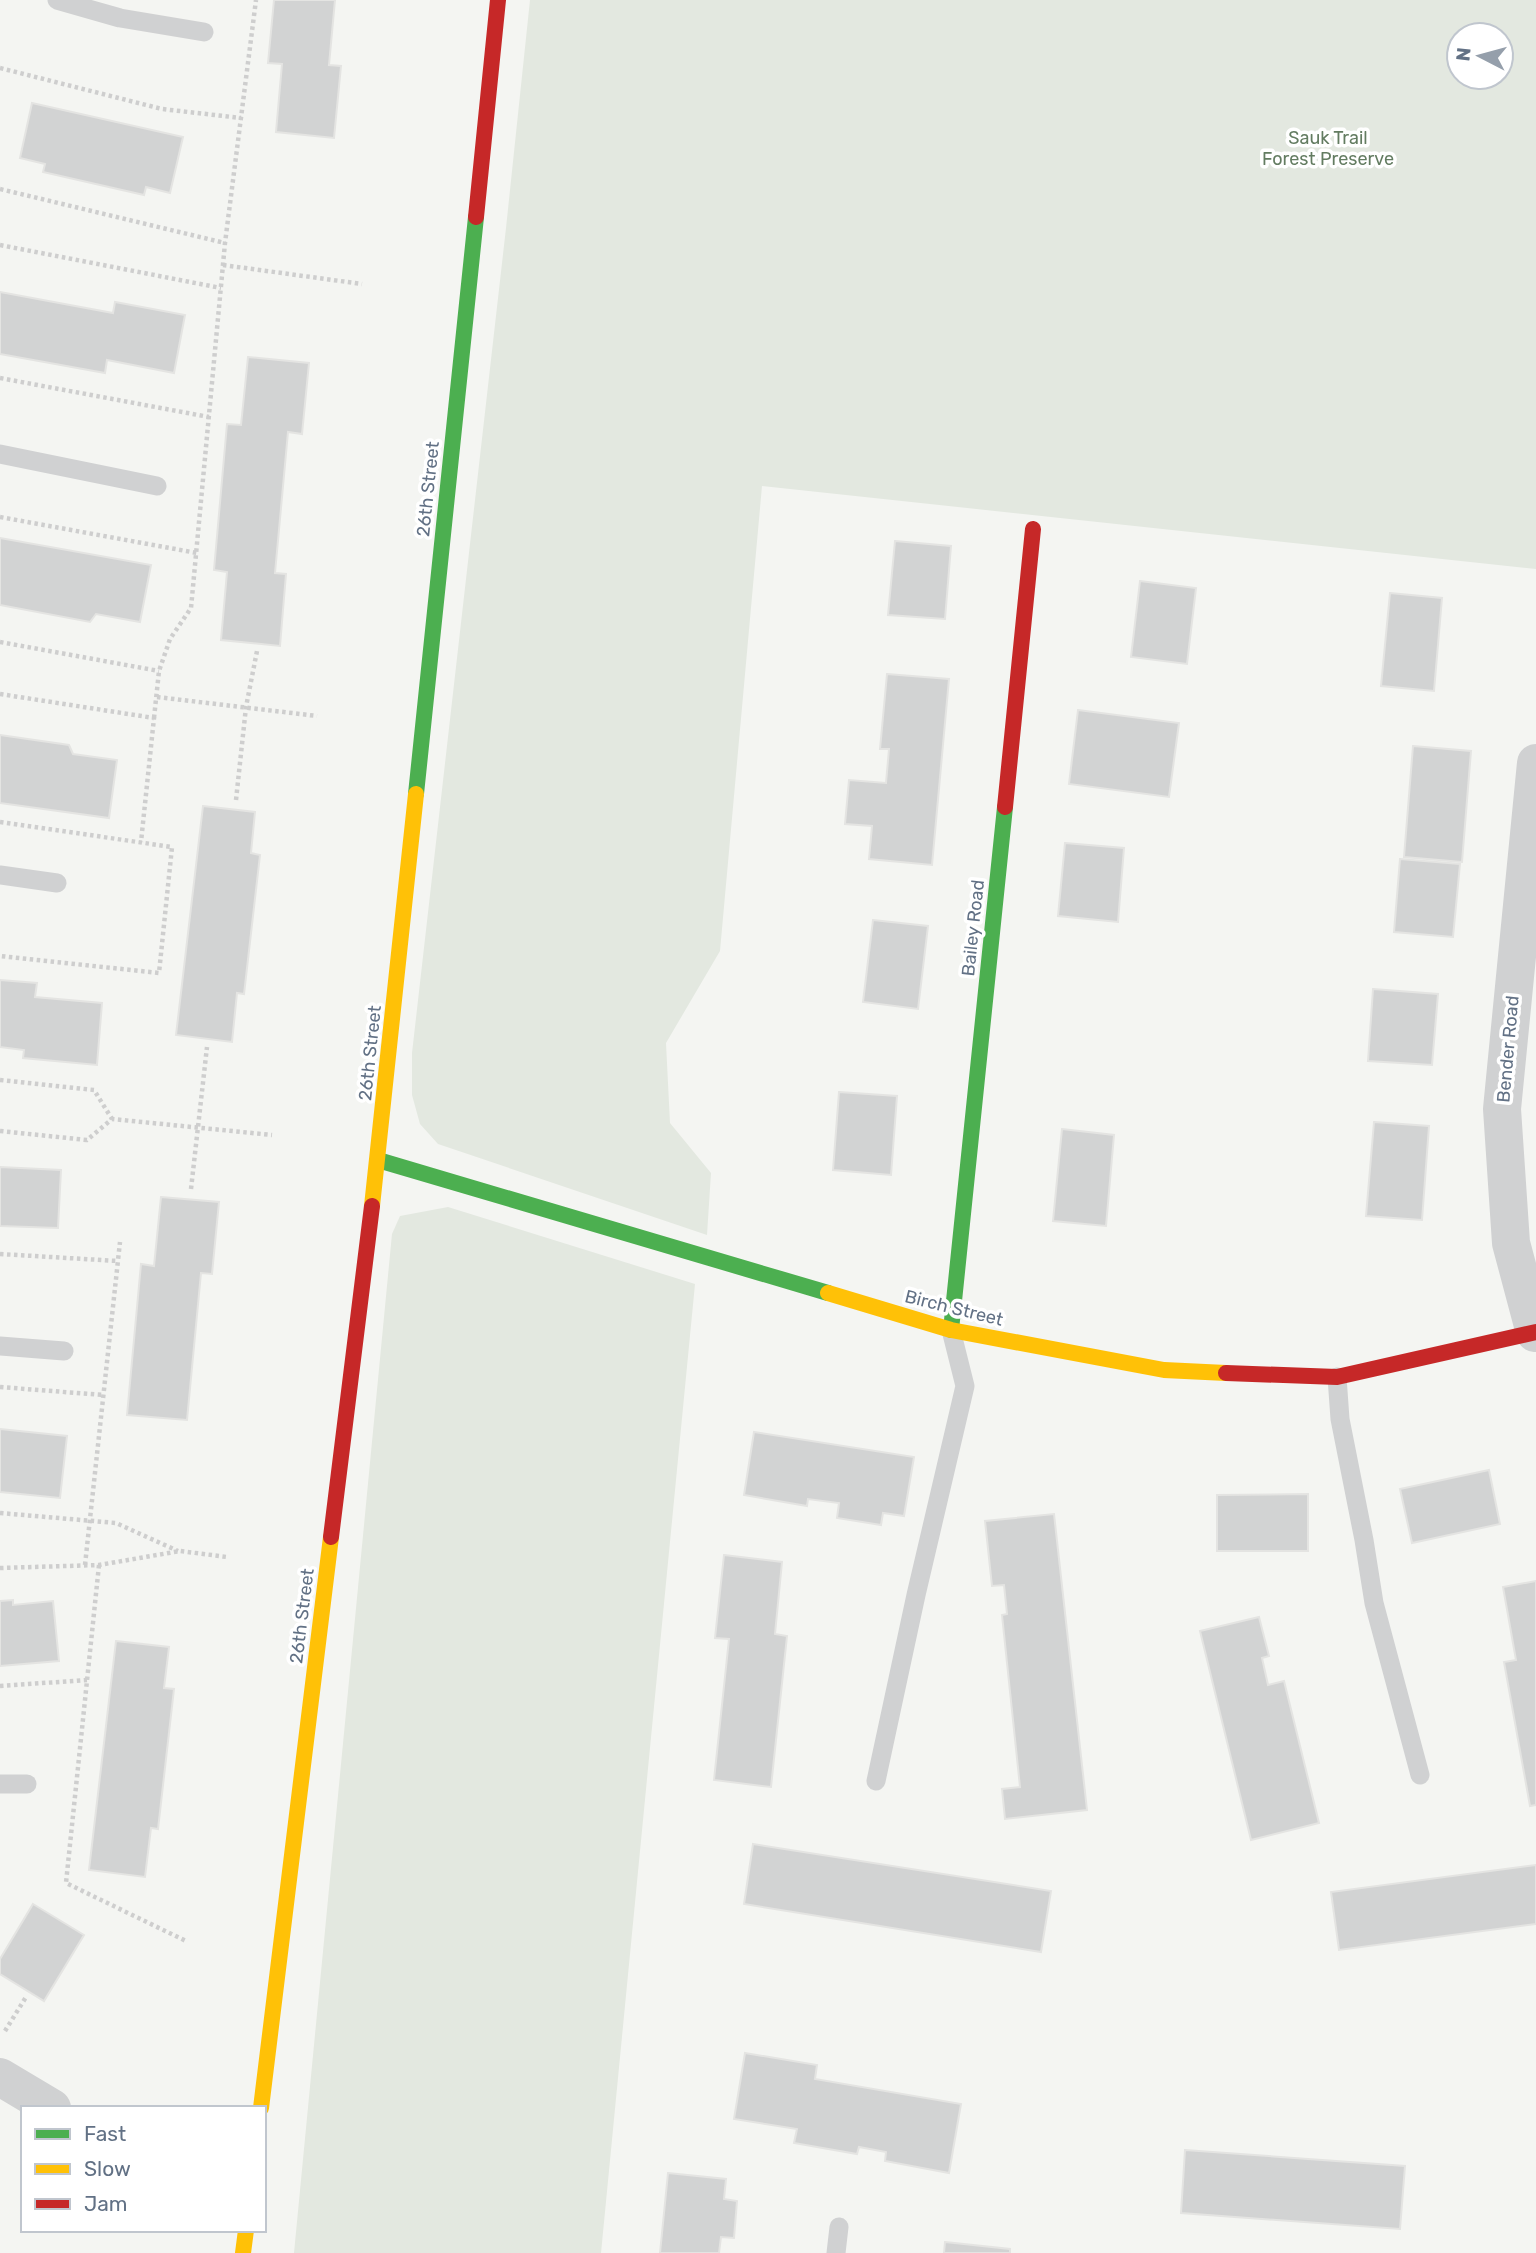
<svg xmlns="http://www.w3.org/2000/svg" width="1536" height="2253" viewBox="0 0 1536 2253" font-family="Rubik,sans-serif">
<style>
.green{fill:#e3e8e0;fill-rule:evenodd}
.building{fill:#d2d3d3;stroke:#e4e4e2;stroke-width:2}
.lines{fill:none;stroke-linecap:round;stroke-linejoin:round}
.path{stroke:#cecece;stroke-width:4.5;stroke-dasharray:3.5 3.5;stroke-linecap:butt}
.lane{stroke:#d0d1d2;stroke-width:19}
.street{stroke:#d0d1d2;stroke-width:38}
.fast{stroke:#4caf50;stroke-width:16}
.slow{stroke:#ffc107;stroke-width:16}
.jam{stroke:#c62828;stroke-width:16}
.labels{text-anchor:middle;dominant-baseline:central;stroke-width:7;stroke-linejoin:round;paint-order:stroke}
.park-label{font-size:18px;fill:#637c61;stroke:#fff}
.street-label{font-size:18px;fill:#627185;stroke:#fff}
</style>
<rect width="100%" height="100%" fill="#f4f5f2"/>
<!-- green -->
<g class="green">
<path d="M530,0H1536V569L762,486L720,951L666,1043L670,1123L711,1173L707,1235L438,1144L420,1124L412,1095V1053L506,228ZM1459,35H1501V77H1459Z"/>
<polygon points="448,1207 695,1284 601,2253 294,2253 392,1234 400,1216"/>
</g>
<!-- building -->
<g class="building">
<polygon points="274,0 335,0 329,65 341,66 334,138 276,132 282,64 268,63"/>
<polygon points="32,103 183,137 170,193 146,187 144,195 43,172 45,164 20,158"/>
<polygon points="0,292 113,313 115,302 185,315 174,373 107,360 105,373 0,354"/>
<polygon points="248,357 309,363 302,434 288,432 275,573 286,574 280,646 221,640 227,572 214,570 227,424 241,425"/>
<polygon points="0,538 151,565 140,622 96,614 90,622 0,605"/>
<polygon points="895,541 951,546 945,619 888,615"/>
<polygon points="1140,581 1196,588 1187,664 1131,657"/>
<polygon points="1390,593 1442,598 1434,691 1381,686"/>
<polygon points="887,674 949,679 932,865 869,859 872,826 845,824 849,780 886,783 889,749 880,749"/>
<polygon points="1078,710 1179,723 1169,797 1069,784"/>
<polygon points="0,735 69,745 73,754 117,760 109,818 0,803"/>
<polygon points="1413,746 1471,751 1462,862 1404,857"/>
<polygon points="203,806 255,812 251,853 260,855 244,994 237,993 232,1042 176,1035"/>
<polygon points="1065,843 1124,848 1118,922 1058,916"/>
<polygon points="1400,859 1460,864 1453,937 1394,932"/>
<polygon points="873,920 928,926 918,1009 863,1002"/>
<polygon points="0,980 37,983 35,997 102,1003 97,1065 23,1058 24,1050 0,1047"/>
<polygon points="1373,989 1438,994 1432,1065 1368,1061"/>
<polygon points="839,1092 897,1096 891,1175 833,1170"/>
<polygon points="1374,1122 1429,1126 1422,1220 1366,1216"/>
<polygon points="1062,1129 1114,1135 1106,1226 1053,1221"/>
<polygon points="0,1167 61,1170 58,1228 0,1226"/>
<polygon points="161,1197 219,1202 212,1274 201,1273 187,1420 127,1415 141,1264 154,1266"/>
<polygon points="0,1429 67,1436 60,1498 0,1492"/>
<polygon points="754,1432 914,1457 904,1516 883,1513 881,1525 837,1518 839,1503 808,1499 807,1506 744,1495"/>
<polygon points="1489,1470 1500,1524 1412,1543 1400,1489"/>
<polygon points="1308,1494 1308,1551 1217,1551 1217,1495"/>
<polygon points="1054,1514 1087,1810 1005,1819 1002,1789 1020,1787 1002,1615 1007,1614 1004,1585 992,1586 985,1521"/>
<polygon points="724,1555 782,1562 775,1634 787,1636 771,1787 714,1780 729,1639 715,1638"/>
<polygon points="1536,1581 1536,1805 1530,1806 1504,1662 1516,1660 1503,1587"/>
<polygon points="13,1600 13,1605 53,1601 59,1661 0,1666 0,1601"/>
<polygon points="1259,1617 1269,1656 1262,1658 1268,1685 1284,1681 1319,1823 1251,1840 1200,1631"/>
<polygon points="116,1641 169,1647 164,1688 174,1689 158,1829 151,1828 145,1877 89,1870"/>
<polygon points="753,1844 1051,1891 1041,1952 744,1904"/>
<polygon points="1536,1865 1536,1924 1339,1950 1331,1892"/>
<polygon points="33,1904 84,1935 44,2001 0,1974 0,1959"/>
<polygon points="745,2053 817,2065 815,2079 961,2104 949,2173 885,2161 886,2152 859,2147 857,2154 794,2143 797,2129 734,2119"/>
<polygon points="1185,2150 1405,2166 1400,2229 1181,2213"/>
<polygon points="668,2173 726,2179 724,2199 737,2201 734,2238 721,2237 719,2253 660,2253"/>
<polygon points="945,2242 1010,2249 1010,2253 944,2253"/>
</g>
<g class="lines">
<!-- path -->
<g class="path">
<polyline points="0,68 162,109 241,118"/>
<polyline points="0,189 225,243"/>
<polyline points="0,245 221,288"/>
<polyline points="223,265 362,284"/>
<polyline points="0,378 209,417"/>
<polyline points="0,517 197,553"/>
<polyline points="0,642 159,671"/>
<polyline points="0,694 154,718 141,842"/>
<polyline points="157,697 317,716"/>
<polyline points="154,718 159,671 170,639 191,608 225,243 256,0"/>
<polyline points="236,800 246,707 257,651"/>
<polyline points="0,822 172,847 159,973 0,956"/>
<polyline points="0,1080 94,1090 112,1119"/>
<polyline points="0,1131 87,1140 112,1119 272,1135"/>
<polyline points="191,1189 207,1047"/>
<polyline points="0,1254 118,1261"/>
<polyline points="0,1387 103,1395"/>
<polyline points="0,1513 116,1523 178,1551"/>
<polyline points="85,1565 120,1242"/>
<polyline points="99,1565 66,1883 186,1941"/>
<polyline points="0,1568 99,1565 180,1551 227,1557"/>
<polyline points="0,1686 87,1680"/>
<polyline points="5,2031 26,1997"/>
</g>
<!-- lane -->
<g class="lane">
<polyline points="57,0 120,18 204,32"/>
<polyline points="0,454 157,486"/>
<polyline points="0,875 57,883"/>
<polyline points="0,1346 64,1351"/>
<polyline points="1337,1377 1340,1419 1364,1540 1374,1603 1420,1775"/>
<polyline points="876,1781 916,1595 965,1386 951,1330"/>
<polyline points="0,1784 27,1784"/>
<polyline points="836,2253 839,2227"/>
</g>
<!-- street -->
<g class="street">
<polyline points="1535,1333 1511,1243 1502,1109 1536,763"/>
<polyline points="0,2077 52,2108"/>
</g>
<!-- fast -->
<g class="fast">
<polyline points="416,794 476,217"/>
<polyline points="378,1160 828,1293"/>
<polyline points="951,1330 1005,807"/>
</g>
<!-- slow -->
<g class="slow">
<polyline points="372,1206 416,794"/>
<polyline points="828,1293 951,1330 1164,1370 1226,1373"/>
<polyline points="261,2108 331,1537"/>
<polyline points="243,2253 246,2230"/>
</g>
<!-- jam -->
<g class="jam">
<polyline points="476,217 498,0"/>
<polyline points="1005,807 1033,529"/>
<polyline points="1226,1373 1337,1377 1536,1332"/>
<polyline points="331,1537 372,1206"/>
</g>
</g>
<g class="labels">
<!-- park labels -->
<g class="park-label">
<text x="1328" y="138">Sauk Trail<tspan x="1328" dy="21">Forest Preserve</tspan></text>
</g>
<!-- street labels -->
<g class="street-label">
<text transform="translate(428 489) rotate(-84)">26th Street</text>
<text transform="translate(973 928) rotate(-84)">Bailey Road</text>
<text transform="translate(1508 1049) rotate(-85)">Bender Road</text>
<text transform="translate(370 1053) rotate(-84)">26th Street</text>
<text transform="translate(954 1308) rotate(14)">Birch Street</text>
<text transform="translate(302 1616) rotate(-83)">26th Street</text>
</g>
</g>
<!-- legend -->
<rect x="21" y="2106" width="245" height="126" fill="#ffffff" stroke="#c0c6ce" stroke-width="2"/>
<rect x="35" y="2129" width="35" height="10" fill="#4caf50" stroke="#c0c6ce" stroke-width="2"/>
<text x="84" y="2141" font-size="21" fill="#627185">Fast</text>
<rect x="35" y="2164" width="35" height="10" fill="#ffc107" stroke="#c0c6ce" stroke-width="2"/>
<text x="84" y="2176" font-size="21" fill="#627185">Slow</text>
<rect x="35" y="2199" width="35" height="10" fill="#c62828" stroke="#c0c6ce" stroke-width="2"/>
<text x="84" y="2211" font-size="21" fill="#627185">Jam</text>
<!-- north arrow -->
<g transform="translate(1480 56) rotate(276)"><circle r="33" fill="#ffffff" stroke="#c0c6ce" stroke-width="2"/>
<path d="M0-5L12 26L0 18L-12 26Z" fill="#959fab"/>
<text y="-10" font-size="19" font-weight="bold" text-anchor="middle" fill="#627185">N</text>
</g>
</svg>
